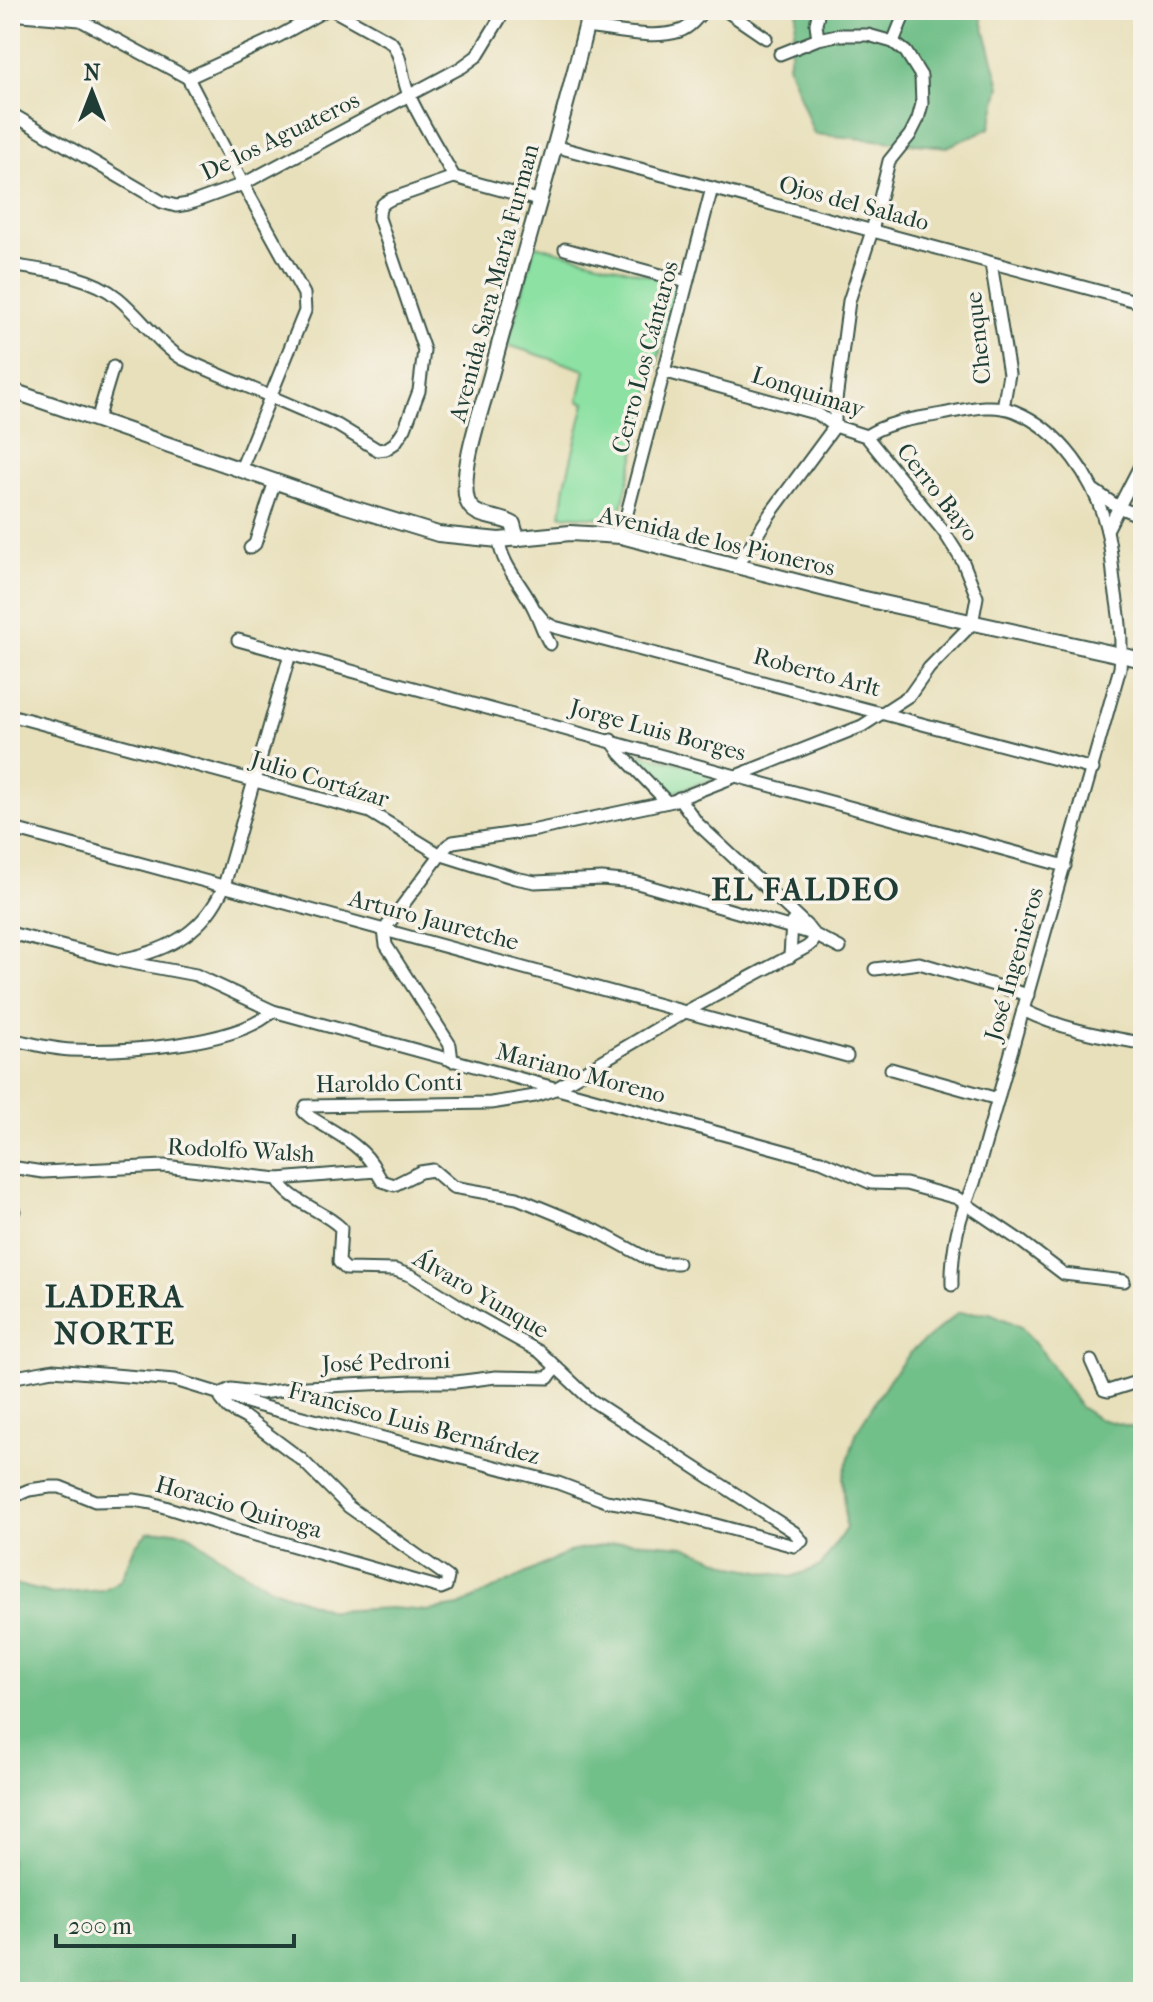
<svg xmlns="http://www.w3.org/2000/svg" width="1153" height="2002" viewBox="0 0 1153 2002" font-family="'IM FELL French Canon',serif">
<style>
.green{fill:#8ce1a3;stroke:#568f6c;stroke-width:2}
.forest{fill:#71bf89;stroke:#487e5e;stroke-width:2}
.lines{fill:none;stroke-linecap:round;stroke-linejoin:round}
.minor-casing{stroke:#3d5548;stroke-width:15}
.major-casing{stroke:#3d5548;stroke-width:18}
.minor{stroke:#fff;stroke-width:11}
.major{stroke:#fff;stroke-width:14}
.labels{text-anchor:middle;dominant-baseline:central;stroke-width:7;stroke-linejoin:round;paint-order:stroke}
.street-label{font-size:24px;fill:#1f3d34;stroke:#f7f3e8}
.district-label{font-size:32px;font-weight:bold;letter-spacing:2px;fill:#1f3d34;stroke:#f7f3e8}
</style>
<rect width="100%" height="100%" fill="#f7f3e8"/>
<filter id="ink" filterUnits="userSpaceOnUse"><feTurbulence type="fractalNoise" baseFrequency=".0125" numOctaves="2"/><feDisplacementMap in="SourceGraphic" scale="16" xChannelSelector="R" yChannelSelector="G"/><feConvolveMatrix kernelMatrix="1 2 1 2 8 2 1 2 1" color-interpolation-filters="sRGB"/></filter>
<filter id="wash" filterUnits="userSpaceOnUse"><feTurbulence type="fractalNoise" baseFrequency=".006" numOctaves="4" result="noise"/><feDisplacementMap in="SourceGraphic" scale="32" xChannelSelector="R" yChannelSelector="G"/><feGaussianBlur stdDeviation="1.8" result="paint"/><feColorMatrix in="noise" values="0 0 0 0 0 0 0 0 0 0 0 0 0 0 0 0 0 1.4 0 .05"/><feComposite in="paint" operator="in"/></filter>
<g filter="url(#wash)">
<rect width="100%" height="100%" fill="#e8e0bb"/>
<!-- green -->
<g class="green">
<polygon points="535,245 677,283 619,519 561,515 565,485 585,403 578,401 585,370 508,345"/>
<polygon points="623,750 727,774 666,795"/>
</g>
<!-- forest -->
<g class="forest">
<polygon points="798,10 979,10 1000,86 990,128 947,147 814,134 788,65"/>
<polygon points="958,1313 990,1313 1020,1326 1044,1354 1080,1407 1099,1419 1132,1427 1143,1422 1143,1992 10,1992 10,1583 53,1594 103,1590 121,1580 135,1546 148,1532 168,1530 187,1533 235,1567 273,1589 332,1611 391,1608 428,1611 459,1606 569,1552 624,1541 684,1546 733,1566 791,1577 821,1566 846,1528 843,1477 857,1431 890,1378 912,1351"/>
</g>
</g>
<g filter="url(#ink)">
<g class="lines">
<!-- minor casing -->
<g class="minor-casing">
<g id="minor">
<path d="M333,10L391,42C403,56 401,78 409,95C422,123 439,150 454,177"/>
<polyline points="725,10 766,38"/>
<polyline points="10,14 80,20 188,78 279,36 326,10"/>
<path d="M586,27C615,30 652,40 680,31C689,28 698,18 703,10"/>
<polyline points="818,39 816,24 819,10"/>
<polyline points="893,42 906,10"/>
<polyline points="188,78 243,184 304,294 305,311 241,469"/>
<polyline points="10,113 162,202 176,206 188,204 243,184 462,67 477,56 505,10"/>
<polyline points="554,146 1143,303"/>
<polyline points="565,249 687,282"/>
<polyline points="991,263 1009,374 1003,408"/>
<path d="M10,265C46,271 89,274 118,298C141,317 158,344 183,359L337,425L378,450L386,449L395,443L405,428L419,391L424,350L379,218C379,207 381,204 391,199L454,177L538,200"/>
<path d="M663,371L818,414L835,426L866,436C889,421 915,419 942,414C965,410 991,402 1014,411C1061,430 1095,480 1106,527C1111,545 1112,564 1114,582C1119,611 1123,639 1120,668L974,1183C959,1216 951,1248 952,1285"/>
<polyline points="97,420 113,367"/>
<polyline points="1095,491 1118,507 1143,517"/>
<polyline points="1107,530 1143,460"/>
<polyline points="621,536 712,188"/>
<path d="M499,540C501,565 524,587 534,609C540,621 543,633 550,644"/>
<polyline points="250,548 255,544 275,481"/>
<polyline points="737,567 770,514 835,426 835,408 849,301 872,231 889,161 910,135 918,119 922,104 921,76 906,52 893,42 868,35 837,35 818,39 780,54"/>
<polyline points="535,610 545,622 554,627 1093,769"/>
<polyline points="238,640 1065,866"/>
<polyline points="10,715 370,812 439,854 515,878 535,882 602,879 634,882 813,934 840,948"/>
<polyline points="611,740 621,754 667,802"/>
<polyline points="10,828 847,1056"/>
<polyline points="10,933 116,960 196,975 273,1011 821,1161 871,1183 906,1184 957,1198 1022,1242 1064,1274 1124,1281"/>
<polyline points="790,957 792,922"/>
<path d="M124,959C171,950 205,930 224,886L290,654"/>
<polyline points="875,969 919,963 1028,995"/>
<path d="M1023,1010C1059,1028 1096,1035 1135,1042"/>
<path d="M10,1039C30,1043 50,1049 71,1050C121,1052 236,1046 273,1011"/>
<polyline points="452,1061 450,1045 386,945 384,930 447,846 453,842 536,830 673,801 862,726 910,695 929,668 972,624 977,597 963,562 944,532 866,436"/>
<polyline points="891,1069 998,1099"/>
<polyline points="10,1167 43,1172 164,1166 278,1179 376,1171 382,1181 394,1185 420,1172 433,1170 453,1187 517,1198 595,1230 648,1259 662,1263 678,1263"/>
<path d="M376,1171C365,1146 332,1131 310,1117L304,1112L306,1106L491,1103L535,1096L555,1089L685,1012L807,947L813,942V934L806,925L697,823L679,798"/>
<polyline points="10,1215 14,1211"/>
<polyline points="1091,1361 1104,1390 1108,1391 1143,1380"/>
<path d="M10,1378L53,1370L175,1380L260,1406L558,1483L606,1501L660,1510L794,1546L802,1541L794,1532L591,1400L540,1352L474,1315L412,1276L395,1270L346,1269L339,1262L341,1228C323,1210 288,1201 278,1179"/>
<polyline points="10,1498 29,1490 50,1487 60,1487 95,1501 134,1500 152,1503 238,1530 441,1588 446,1586 448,1577 349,1507 301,1459 246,1418 229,1409 221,1399 222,1393 231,1389 261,1393 306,1387 412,1382 456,1382 496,1377 548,1378 556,1367"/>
</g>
</g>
<!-- major casing -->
<g class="major-casing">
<g id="major">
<polyline points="10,390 343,505 438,534 499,540 570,533 621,536 856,597 1143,660"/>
<path d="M517,539L513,524C499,515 473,520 467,500C459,471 483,405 491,375C523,253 561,133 590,10"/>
</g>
</g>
<!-- minor -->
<use href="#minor" class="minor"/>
<!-- major -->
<use href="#major" class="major"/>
</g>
</g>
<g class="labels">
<!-- street labels -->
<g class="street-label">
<text transform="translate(280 136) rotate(-26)">De los Aguateros</text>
<text transform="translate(854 203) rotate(15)">Ojos del Salado</text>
<text transform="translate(494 283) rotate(-75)">Avenida Sara María Furman</text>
<text transform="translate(978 338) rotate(-96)">Chenque</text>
<text transform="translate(645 357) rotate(-75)">Cerro Los Cántaros</text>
<text transform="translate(808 392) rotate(18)">Lonquimay</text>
<text transform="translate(938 492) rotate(52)">Cerro Bayo</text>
<text transform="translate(717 541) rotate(13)">Avenida de los Pioneros</text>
<text transform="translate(817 672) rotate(15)">Roberto Arlt</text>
<text transform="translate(658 730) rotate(15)">Jorge Luis Borges</text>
<text transform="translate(320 779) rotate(17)">Julio Cortázar</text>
<text transform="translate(434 920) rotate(15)">Arturo Jauretche</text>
<text transform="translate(1014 964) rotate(-74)">José Ingenieros</text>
<text transform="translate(581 1073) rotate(15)">Mariano Moreno</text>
<text transform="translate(389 1083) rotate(-1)">Haroldo Conti</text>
<text transform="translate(241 1150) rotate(3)">Rodolfo Walsh</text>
<text transform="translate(481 1294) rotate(30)">Álvaro Yunque</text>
<text transform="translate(386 1362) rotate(-2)">José Pedroni</text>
<text transform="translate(414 1423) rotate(15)">Francisco Luis Bernárdez</text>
<text transform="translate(239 1507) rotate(16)">Horacio Quiroga</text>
</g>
<!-- district labels -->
<g class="district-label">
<text x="806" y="889">EL FALDEO</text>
<text x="115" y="1296">LADERA<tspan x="115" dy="37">NORTE</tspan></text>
</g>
</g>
<!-- margin -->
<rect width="1153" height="2002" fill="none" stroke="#f7f3e8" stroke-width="40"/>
<!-- north arrow -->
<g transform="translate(92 92)" stroke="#f7f3e8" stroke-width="6" paint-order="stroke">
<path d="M0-6L14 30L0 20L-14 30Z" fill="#1f3d34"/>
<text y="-12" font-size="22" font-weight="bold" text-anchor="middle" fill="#1f3d34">N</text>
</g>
<!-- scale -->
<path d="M56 1934v12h238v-12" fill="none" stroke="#1f3d34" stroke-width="4"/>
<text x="68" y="1934" font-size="24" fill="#1f3d34" stroke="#f7f3e8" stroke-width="6" paint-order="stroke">200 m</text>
</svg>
